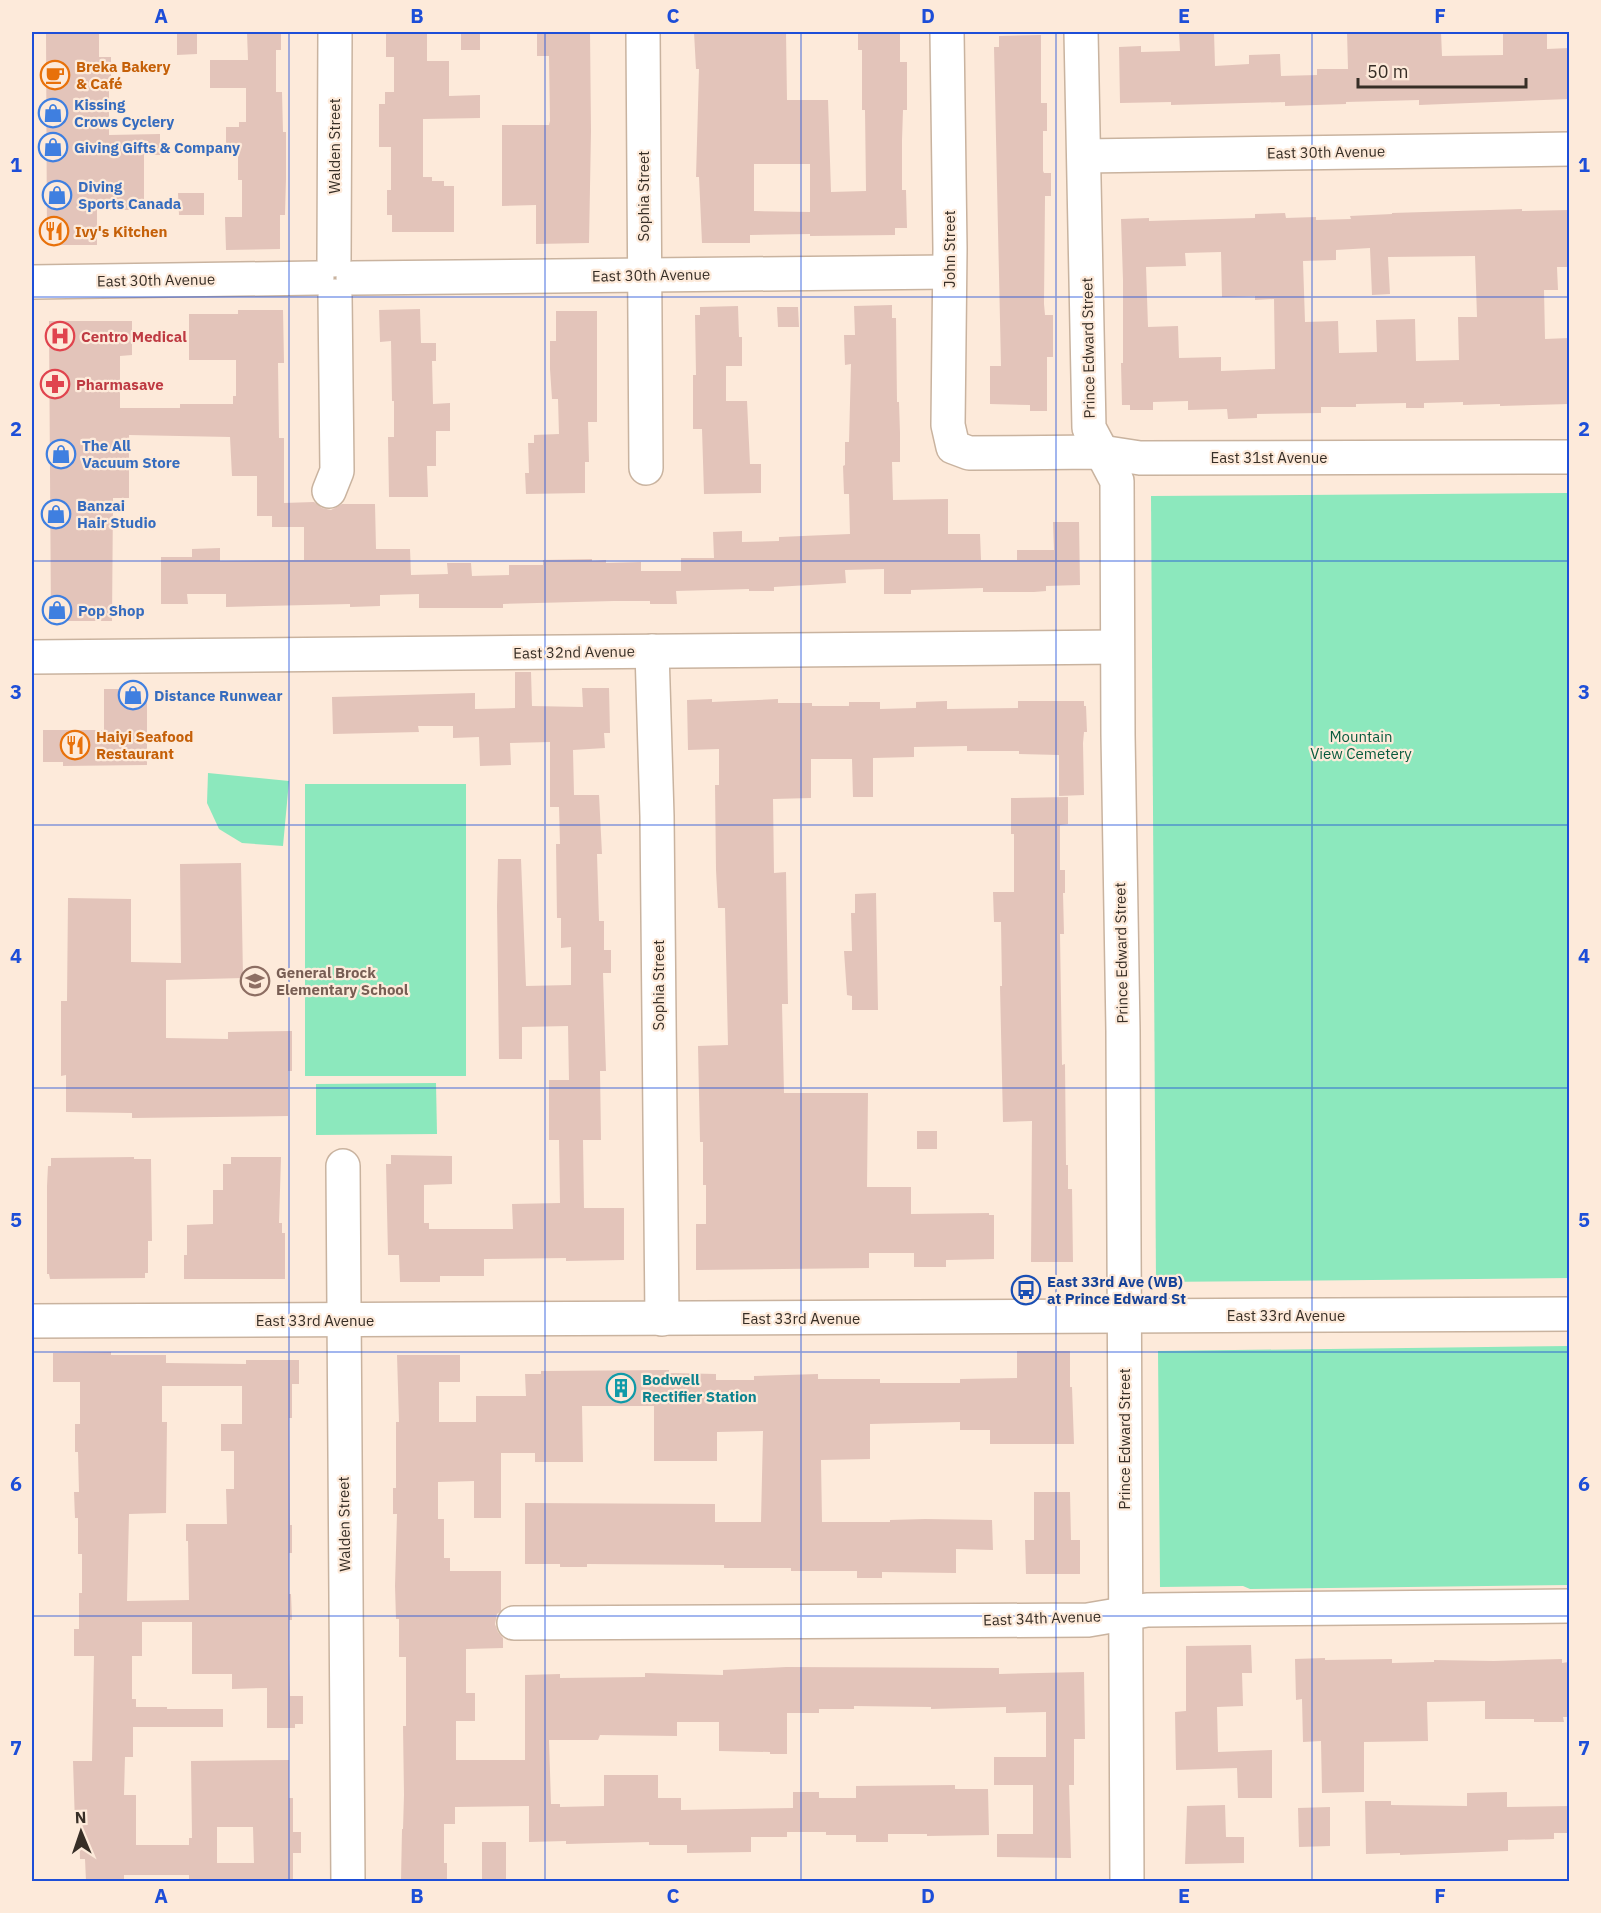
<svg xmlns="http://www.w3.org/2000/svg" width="1601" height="1913" viewBox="0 0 1601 1913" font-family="'IBM Plex Sans',sans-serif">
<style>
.green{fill:#8ce8bd}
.building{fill:#e3c4ba;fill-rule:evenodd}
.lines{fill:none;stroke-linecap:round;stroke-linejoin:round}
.minor-casing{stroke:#c9b39f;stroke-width:36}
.minor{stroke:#fff;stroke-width:33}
.grid{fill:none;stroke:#1d4ed8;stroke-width:1.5;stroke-opacity:0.55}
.labels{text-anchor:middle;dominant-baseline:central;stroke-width:4.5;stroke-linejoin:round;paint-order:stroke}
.food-label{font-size:15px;font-weight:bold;fill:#c56008;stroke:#fdeada;text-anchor:start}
.shop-label{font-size:15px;font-weight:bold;fill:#366cbe;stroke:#fdeada;text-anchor:start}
.street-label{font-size:15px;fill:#372e26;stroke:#fdeada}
.health-label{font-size:15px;font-weight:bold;fill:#be3a42;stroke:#fdeada;text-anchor:start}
.park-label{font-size:15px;fill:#075a3d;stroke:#fdeada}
.education-label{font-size:15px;font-weight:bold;fill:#785e54;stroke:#fdeada;text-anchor:start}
.transit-label{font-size:15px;font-weight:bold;fill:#164399;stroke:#fdeada;text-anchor:start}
.culture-label{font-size:15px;font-weight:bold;fill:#0d838f;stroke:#fdeada;text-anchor:start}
.neatline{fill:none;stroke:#1d4ed8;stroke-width:2}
.grid-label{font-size:20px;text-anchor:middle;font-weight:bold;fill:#1d4ed8}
</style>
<rect width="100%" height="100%" fill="#fdeada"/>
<!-- green -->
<g class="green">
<polygon points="1569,493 1569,1278 1156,1282 1151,496"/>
<polygon points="208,773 289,781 283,846 242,843 219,829 207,803"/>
<rect x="305" y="784" width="161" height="292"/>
<polygon points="436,1083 437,1134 316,1135 316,1084"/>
<polygon points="1569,1346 1569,1585 1250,1589 1243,1586 1160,1587 1158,1351"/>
</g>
<!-- building -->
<g class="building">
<polygon points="46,32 99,32 99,57 111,57 111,83 109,83 109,135 160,134 160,155 144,155 144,199 133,199 133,210 97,210 97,245 47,245"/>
<polygon points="247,32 281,32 281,50 276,50 276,92 282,92 283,132 286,132 286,179 285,215 280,215 280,249 226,250 225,217 242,217 242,180 238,180 238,147 226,147 226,127 239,127 239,122 246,122 246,88 210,88 210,60 248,60"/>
<polygon points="386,32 427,32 427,61 449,61 449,96 480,95 480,118 423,119 423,177 432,177 432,181 444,181 444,186 454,186 454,232 392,232 392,215 387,215 387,190 391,190 391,147 379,147 379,104 385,104 385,92 394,92 394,57 386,57"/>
<rect x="461" y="32" width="19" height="18"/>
<polygon points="537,32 590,32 591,131 589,243 536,244 536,205 502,206 502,125 549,125 550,121 549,56 537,56"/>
<path d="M694,32H786L787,100H828L831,192L866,191L865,110H862V50H858V32H900V62H907V110H903L902,140V190H906L907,228H895V235L810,236V234L750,235V243H702L699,177H696L699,69H696ZM754,164H810V212L754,211Z"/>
<polygon points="1179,32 1214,32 1215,66 1249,64 1249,55 1280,54 1281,76 1317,75 1317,69 1348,69 1347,32 1441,32 1442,56 1503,55 1503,32 1547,32 1547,49 1569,48 1569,99 1419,105 1419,100 1346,102 1346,104 1285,106 1285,102 1171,105 1171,102 1120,103 1119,47 1141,46 1141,52 1180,51"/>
<polygon points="177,33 197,33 197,54 177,55"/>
<polygon points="1041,35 1041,103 1047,103 1047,131 1043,131 1043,171 1044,173 1051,173 1051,196 1045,196 1045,199 1044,304 1045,315 1053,315 1053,357 1047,357 1047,411 1030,411 1030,405 990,404 990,366 1001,366 994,47 999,47 999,36"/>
<polygon points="178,193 204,193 204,215 179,215"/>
<path d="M1522,209V211L1569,210V267H1557L1558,290H1544L1545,339L1569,338V404L1500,406V404L1463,405V402L1424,403V408H1406V403L1356,404V407H1321V413L1257,414V418L1228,419L1227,409L1188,410V401L1153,402V410H1130V405H1122L1121,363H1123V280L1121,219L1149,218V221L1255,218V214L1285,213L1286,218L1316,217V220L1351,219L1350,216L1392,214V213ZM1370,248L1372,295L1390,294L1388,257L1475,256L1477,317H1458L1459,360L1416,361L1415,319L1376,320L1377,352L1339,353L1338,321L1305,322L1303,261L1336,260V250ZM1221,252L1222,297L1255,296V300L1274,299L1275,369L1221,371V357L1179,358L1178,326L1148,327L1146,267L1186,266L1185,253Z"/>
<polygon points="892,305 892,318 896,318 897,402 899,402 900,433 900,462 892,462 893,500 948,499 948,534 980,534 981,560 1017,560 1017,550 1054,550 1053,522 1079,522 1080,585 1046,586 1046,591 1034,592 983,592 983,588 911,590 911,594 884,594 884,569 845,570 846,583 774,587 774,591 749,591 749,589 676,591 677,604 650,604 650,601 614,601 503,604 503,608 419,608 419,594 380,595 380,606 350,607 350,604 226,607 226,594 187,594 188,604 161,604 161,557 192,557 192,549 220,548 220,561 304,560 304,527 272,527 272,516 257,516 257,476 232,476 230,437 129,435 129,498 113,498 112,621 51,621 49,321 132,321 132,355 120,356 120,408 180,408 180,404 233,404 233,396 236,396 236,360 189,360 189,314 238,314 238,310 283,310 284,363 278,363 279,438 284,438 284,503 314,502 322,508 331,510 342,504 375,504 376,549 410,549 411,575 448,574 447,563 471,563 472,576 509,575 509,565 543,565 543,560 592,559 592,561 606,560 606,563 641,562 641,571 681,571 681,558 714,558 713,532 742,531 742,542 779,541 779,537 850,534 849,494 844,494 843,466 845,465 845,442 849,442 851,364 845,365 844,335 855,335 854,306"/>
<polygon points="738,306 739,337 742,337 742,366 726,366 726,401 747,401 750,464 761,464 761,493 704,494 702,429 693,429 693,375 696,375 695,315 700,315 700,307"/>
<polygon points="777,307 798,307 799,327 778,327"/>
<polygon points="420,309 421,343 436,343 436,361 432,361 433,404 450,403 450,431 436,431 436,466 427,466 428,497 389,497 388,437 394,437 394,401 392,401 391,341 380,342 379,310"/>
<polygon points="556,311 597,311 597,422 588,422 589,462 585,462 585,493 526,494 525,473 529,473 528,443 534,443 534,435 559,434 558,399 552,399 550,369 550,341 556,341"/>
<polygon points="515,672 531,672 532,706 583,707 582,688 609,688 610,733 604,733 605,748 573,750 574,795 599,795 602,854 597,854 599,921 604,921 604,950 611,950 611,973 603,973 606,1071 600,1071 601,1140 583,1140 584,1208 624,1208 624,1260 566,1261 566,1258 484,1259 484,1276 440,1276 440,1282 400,1282 399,1255 388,1255 386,1164 391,1164 391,1155 452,1156 452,1184 424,1185 424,1223 429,1223 429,1229 513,1229 512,1204 560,1203 559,1140 549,1140 549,1080 569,1080 568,1026 522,1027 522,1059 499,1059 497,906 498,859 521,859 526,986 571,985 571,947 561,948 561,918 557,918 556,844 560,844 559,807 550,807 550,742 510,743 511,765 480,766 479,737 453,738 453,726 418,726 419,732 333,734 332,697 475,693 475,709 515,708"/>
<polygon points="104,689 147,689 147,765 63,766 63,762 43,762 43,730 104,730"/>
<polygon points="712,699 712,702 778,699 778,703 812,703 812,706 849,706 849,702 880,702 880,709 916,708 916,702 947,701 947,709 1018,708 1018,701 1084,701 1084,706 1086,706 1087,732 1084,732 1083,743 1084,795 1059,796 1059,755 1019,754 1019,751 967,751 967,746 914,747 914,757 873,758 873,797 853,797 852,759 811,759 811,798 773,799 774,873 786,872 788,1004 782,1004 784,1093 868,1093 867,1187 911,1187 911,1214 989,1213 989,1215 994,1215 994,1259 946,1260 946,1267 914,1267 914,1253 869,1253 869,1268 696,1270 696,1224 706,1224 706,1185 703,1185 703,1142 700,1142 698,1046 728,1045 725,908 718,908 716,870 715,785 719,785 719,749 688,750 687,700"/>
<polygon points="1068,797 1068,824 1060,825 1060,870 1065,870 1065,893 1063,893 1064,934 1060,934 1062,1065 1065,1064 1066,1165 1068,1165 1068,1189 1072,1189 1073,1262 1031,1262 1032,1121 1003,1122 1000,986 1002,986 1001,922 994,922 993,892 1014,892 1014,834 1011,834 1011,798"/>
<polygon points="241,863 243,978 166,980 166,1038 228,1039 228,1032 292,1031 292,1071 288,1071 288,1116 132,1118 132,1113 66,1112 66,1075 61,1076 61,1001 67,1001 68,898 131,899 131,962 181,963 180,864"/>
<polygon points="876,893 878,1010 852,1010 852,996 847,995 844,951 852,951 851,913 855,913 855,894"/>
<rect x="917" y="1131" width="20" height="18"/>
<polygon points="134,1157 134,1159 151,1159 152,1241 148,1241 148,1273 145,1273 145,1278 50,1279 49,1274 47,1274 47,1186 48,1166 51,1166 51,1158"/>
<polygon points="231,1157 281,1157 279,1223 282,1223 282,1233 285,1233 285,1279 184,1279 184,1255 187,1255 187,1225 213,1224 213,1190 223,1190 223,1164 231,1164"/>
<polygon points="1017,1351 1070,1351 1070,1387 1072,1387 1074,1444 990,1444 990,1430 960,1430 960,1422 870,1424 870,1459 821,1460 822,1522 890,1522 890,1520 925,1519 992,1520 993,1550 956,1549 956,1573 882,1572 882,1578 857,1578 857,1571 791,1571 791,1568 724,1568 724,1565 587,1564 587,1567 560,1567 560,1564 525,1564 525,1503 715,1504 715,1522 761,1522 763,1431 717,1432 717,1461 654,1461 654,1406 582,1406 583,1462 535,1462 535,1453 501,1453 501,1518 474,1518 474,1481 438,1482 438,1519 444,1519 444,1558 450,1558 450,1571 501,1571 501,1611 497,1614 495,1624 498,1632 503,1638 503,1648 466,1649 466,1693 475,1693 475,1721 456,1721 456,1760 525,1760 525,1675 560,1674 560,1678 645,1677 645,1673 723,1675 723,1670 786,1667 999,1668 999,1674 1084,1672 1085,1739 1074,1739 1074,1785 1069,1785 1071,1858 997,1857 997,1834 1033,1834 1033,1785 994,1785 994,1757 1046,1757 1046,1712 1006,1713 1006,1707 931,1709 931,1707 854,1706 854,1709 819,1709 819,1713 787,1713 787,1754 770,1754 770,1752 719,1751 719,1722 677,1722 677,1736 600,1735 598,1740 549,1740 551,1804 560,1804 560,1807 604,1806 604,1775 658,1775 658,1798 681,1798 681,1810 793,1808 793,1792 819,1792 819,1798 856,1798 856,1786 955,1785 955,1789 988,1789 989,1835 927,1836 927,1834 888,1834 888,1842 856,1842 856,1835 826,1835 826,1832 787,1832 787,1837 751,1837 751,1852 687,1853 687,1845 649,1845 649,1842 566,1844 566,1841 529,1842 529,1806 455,1807 455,1824 444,1824 444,1863 447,1863 447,1881 401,1881 402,1829 403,1829 404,1795 403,1726 406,1726 406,1657 399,1657 399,1619 396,1619 395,1586 397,1514 393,1514 393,1488 396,1488 396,1422 399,1422 397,1355 460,1355 460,1382 439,1382 439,1422 476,1422 476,1396 526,1396 525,1374 541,1374 541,1371 669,1370 669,1373 716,1374 716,1380 754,1380 754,1376 818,1374 818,1379 880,1379 880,1383 960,1383 960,1379 1017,1378"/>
<path d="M111,1352V1355H166V1363L246,1364V1360H299V1384H292V1418H289L290,1525H292V1553H289V1594H291L292,1620H289V1660L290,1696H303V1724H295V1728H267V1688L232,1689V1674H192V1622H142V1656H132V1699H136V1707H167V1709H223V1727H133V1757H125L124,1795H136V1845H189V1838H192L191,1761L289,1760V1798H293V1832H301V1853H293V1881H189V1875H124V1881H86L85,1859H80L79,1824H75L73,1761H92L94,1656H74V1629H79V1593H82V1554H78V1518H75L74,1492H79L78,1452H75V1424H80V1382H53V1353ZM162,1386H242V1424H221V1451H234V1489H226L227,1524H186V1541H188L189,1600L127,1601L129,1514L166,1513L167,1422H162ZM217,1827H253L254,1863H217Z"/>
<polygon points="1034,1492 1070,1492 1071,1540 1080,1540 1080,1574 1026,1574 1025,1540 1034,1540"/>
<polygon points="1251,1645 1252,1673 1242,1673 1243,1706 1217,1707 1218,1752 1272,1750 1272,1798 1238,1798 1237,1768 1176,1770 1175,1712 1186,1711 1186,1646"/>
<polygon points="1325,1658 1325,1660 1392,1659 1392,1663 1434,1662 1434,1660 1494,1661 1562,1659 1562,1663 1569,1662 1569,1717 1563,1717 1564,1722 1534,1722 1534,1719 1485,1719 1485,1701 1427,1702 1428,1741 1364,1742 1364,1792 1322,1793 1321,1741 1303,1742 1302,1699 1296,1700 1295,1659"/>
<polygon points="1507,1792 1507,1807 1569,1806 1569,1833 1554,1833 1554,1839 1508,1840 1508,1851 1400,1855 1400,1853 1366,1854 1365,1801 1391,1801 1391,1805 1467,1806 1467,1793"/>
<polygon points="1225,1805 1226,1837 1244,1837 1244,1863 1185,1864 1187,1806"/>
<polygon points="1330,1807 1330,1846 1299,1847 1298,1808"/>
<rect x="482" y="1842" width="24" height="39"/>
</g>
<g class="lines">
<!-- minor casing -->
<g class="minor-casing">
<g id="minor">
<polyline points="643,32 646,468"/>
<polyline points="947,32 950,249 948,425 953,447 969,453 1101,452 1140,458 1570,457"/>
<polyline points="1081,32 1089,428 1117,481 1118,735 1123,1031 1127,1882"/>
<polyline points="1084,156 1570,149"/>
<polyline points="334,260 335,32"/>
<polyline points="353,278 949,272"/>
<polyline points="32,282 317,278"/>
<polyline points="329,491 337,471 335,296"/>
<polyline points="652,651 657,816 662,1319"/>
<polyline points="32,657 1117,647"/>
<polyline points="343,1166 348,1882"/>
<polyline points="32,1321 1570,1314"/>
<polyline points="514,1623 1088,1620 1147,1610 1570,1606"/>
</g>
</g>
<!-- minor -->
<use href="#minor" class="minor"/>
</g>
<!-- grid -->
<path class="grid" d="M289,32V1882M545,32V1882M801,32V1882M1056,32V1882M1312,32V1882M32,297H1570M32,561H1570M32,825H1570M32,1088H1570M32,1352H1570M32,1616H1570"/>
<!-- icons -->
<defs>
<g id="cafe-ring" transform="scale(1.5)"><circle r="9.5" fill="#fdeada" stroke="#e8710a" stroke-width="1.5"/><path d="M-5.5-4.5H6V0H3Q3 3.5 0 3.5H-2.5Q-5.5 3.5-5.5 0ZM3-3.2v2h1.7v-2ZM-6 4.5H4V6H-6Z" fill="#e8710a"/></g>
<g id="shop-ring" transform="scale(1.5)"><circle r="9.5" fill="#fdeada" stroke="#3f7fe0" stroke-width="1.5"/><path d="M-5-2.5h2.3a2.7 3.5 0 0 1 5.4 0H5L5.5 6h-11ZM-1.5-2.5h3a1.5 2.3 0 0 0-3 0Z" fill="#3f7fe0"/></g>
<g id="restaurant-ring" transform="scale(1.5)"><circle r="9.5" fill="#fdeada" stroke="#e8710a" stroke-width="1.5"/><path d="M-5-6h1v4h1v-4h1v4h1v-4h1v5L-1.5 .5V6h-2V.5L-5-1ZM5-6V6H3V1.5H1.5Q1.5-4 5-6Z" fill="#e8710a"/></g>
<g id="hospital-ring" transform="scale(1.5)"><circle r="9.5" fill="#fdeada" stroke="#e0444e" stroke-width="1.5"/><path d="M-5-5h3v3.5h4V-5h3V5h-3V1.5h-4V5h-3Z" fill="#e0444e"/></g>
<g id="pharmacy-ring" transform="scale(1.5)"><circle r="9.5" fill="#fdeada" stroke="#e0444e" stroke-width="1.5"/><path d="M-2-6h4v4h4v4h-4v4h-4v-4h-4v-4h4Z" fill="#e0444e"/></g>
<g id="school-ring" transform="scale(1.5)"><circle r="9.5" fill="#fdeada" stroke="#8d6e63" stroke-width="1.5"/><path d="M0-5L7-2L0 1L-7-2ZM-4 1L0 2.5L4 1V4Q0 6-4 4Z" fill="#8d6e63"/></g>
<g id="bus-ring" transform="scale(1.5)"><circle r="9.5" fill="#fdeada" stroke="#1a4fb4" stroke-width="1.5"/><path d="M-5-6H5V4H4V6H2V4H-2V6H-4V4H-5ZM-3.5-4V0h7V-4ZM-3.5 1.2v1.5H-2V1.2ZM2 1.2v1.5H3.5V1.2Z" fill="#1a4fb4"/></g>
<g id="building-ring" transform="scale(1.5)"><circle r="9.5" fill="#fdeada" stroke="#0f9aa8" stroke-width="1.5"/><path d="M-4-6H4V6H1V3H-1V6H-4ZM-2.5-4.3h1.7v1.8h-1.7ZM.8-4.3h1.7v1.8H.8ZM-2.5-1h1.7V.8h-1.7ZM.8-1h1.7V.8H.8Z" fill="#0f9aa8"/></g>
</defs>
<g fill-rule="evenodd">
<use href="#cafe-ring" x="55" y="75"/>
<use href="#shop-ring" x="53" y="113"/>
<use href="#shop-ring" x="53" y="147"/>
<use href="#shop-ring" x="57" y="195"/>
<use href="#restaurant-ring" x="54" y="231"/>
<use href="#hospital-ring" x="60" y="336"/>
<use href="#pharmacy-ring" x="55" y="384"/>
<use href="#shop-ring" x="61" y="454"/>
<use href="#shop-ring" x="56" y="514"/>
<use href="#shop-ring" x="57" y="610"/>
<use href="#shop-ring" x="133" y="695"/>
<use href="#restaurant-ring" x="75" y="745"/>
<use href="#school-ring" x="255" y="981"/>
<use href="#bus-ring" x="1026" y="1290"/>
<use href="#building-ring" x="621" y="1388"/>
</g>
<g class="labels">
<!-- food labels -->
<g class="food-label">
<text x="76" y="66">Breka Bakery<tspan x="76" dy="17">&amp; Café</tspan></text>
<text x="75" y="231">Ivy's Kitchen</text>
<text x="96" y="736">Haiyi Seafood<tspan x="96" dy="17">Restaurant</tspan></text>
</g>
<!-- shop labels -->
<g class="shop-label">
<text x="74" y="104">Kissing<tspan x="74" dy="17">Crows Cyclery</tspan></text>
<text x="74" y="147">Giving Gifts &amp; Company</text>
<text x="78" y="186">Diving<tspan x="78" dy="17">Sports Canada</tspan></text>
<text x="82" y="445">The All<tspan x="82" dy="17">Vacuum Store</tspan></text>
<text x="77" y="505">Banzai<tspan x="77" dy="17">Hair Studio</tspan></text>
<text x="78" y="610">Pop Shop</text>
<text x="154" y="695">Distance Runwear</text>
</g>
<!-- street labels -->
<g class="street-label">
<text transform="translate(334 146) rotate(-90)">Walden Street</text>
<text transform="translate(1326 152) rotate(-1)">East 30th Avenue</text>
<text transform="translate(643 196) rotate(-90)">Sophia Street</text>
<text transform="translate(949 249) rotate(-90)">John Street</text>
<text transform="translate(651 275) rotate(-1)">East 30th Avenue</text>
<text transform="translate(156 280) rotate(-1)">East 30th Avenue</text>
<text transform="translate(1088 348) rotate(-91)">Prince Edward Street</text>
<text x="1269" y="457">East 31st Avenue</text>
<text transform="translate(574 652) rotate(-1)">East 32nd Avenue</text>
<text transform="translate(1121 953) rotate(-91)">Prince Edward Street</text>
<text transform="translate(658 985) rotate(-90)">Sophia Street</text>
<text x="1286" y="1315">East 33rd Avenue</text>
<text x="801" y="1318">East 33rd Avenue</text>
<text x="315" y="1320">East 33rd Avenue</text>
<text transform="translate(1124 1439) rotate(-90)">Prince Edward Street</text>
<text transform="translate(344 1524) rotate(-91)">Walden Street</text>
<text transform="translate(1042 1618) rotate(-2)">East 34th Avenue</text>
</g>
<!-- health labels -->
<g class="health-label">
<text x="81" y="336">Centro Medical</text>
<text x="76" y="384">Pharmasave</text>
</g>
<!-- park labels -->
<g class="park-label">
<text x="1361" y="736">Mountain<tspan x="1361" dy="17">View Cemetery</tspan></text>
</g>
<!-- education labels -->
<g class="education-label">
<text x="276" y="972">General Brock<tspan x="276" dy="17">Elementary School</tspan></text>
</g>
<!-- transit labels -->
<g class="transit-label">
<text x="1047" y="1281">East 33rd Ave (WB)<tspan x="1047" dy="17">at Prince Edward St</tspan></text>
</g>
<!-- culture labels -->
<g class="culture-label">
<text x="642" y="1379">Bodwell<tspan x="642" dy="17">Rectifier Station</tspan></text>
</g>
</g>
<!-- border -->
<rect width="1601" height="1913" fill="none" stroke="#fdeada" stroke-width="66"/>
<!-- north arrow -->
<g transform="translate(81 1832) rotate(358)" stroke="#fdeada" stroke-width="4.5" paint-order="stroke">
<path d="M0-4.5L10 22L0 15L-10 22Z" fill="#372e26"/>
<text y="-9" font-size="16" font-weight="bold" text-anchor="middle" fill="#372e26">N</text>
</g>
<!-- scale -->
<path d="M1358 78v9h168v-9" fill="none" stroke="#372e26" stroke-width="3"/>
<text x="1367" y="78" font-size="18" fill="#372e26" stroke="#fdeada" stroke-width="4.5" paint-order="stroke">50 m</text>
<rect x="33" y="33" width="1535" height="1847" class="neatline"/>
<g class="grid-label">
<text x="161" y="23">A</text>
<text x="417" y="23">B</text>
<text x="673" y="23">C</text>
<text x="928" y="23">D</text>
<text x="1184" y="23">E</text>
<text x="1440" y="23">F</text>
<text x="16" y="172">1</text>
<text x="1584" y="172">1</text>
<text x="16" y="436">2</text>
<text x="1584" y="436">2</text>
<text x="16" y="699">3</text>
<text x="1584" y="699">3</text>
<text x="16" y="963">4</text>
<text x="1584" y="963">4</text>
<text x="16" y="1227">5</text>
<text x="1584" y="1227">5</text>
<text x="16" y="1491">6</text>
<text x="1584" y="1491">6</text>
<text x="16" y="1755">7</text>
<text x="1584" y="1755">7</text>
<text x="161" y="1903">A</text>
<text x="417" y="1903">B</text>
<text x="673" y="1903">C</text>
<text x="928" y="1903">D</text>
<text x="1184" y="1903">E</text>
<text x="1440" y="1903">F</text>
</g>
</svg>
